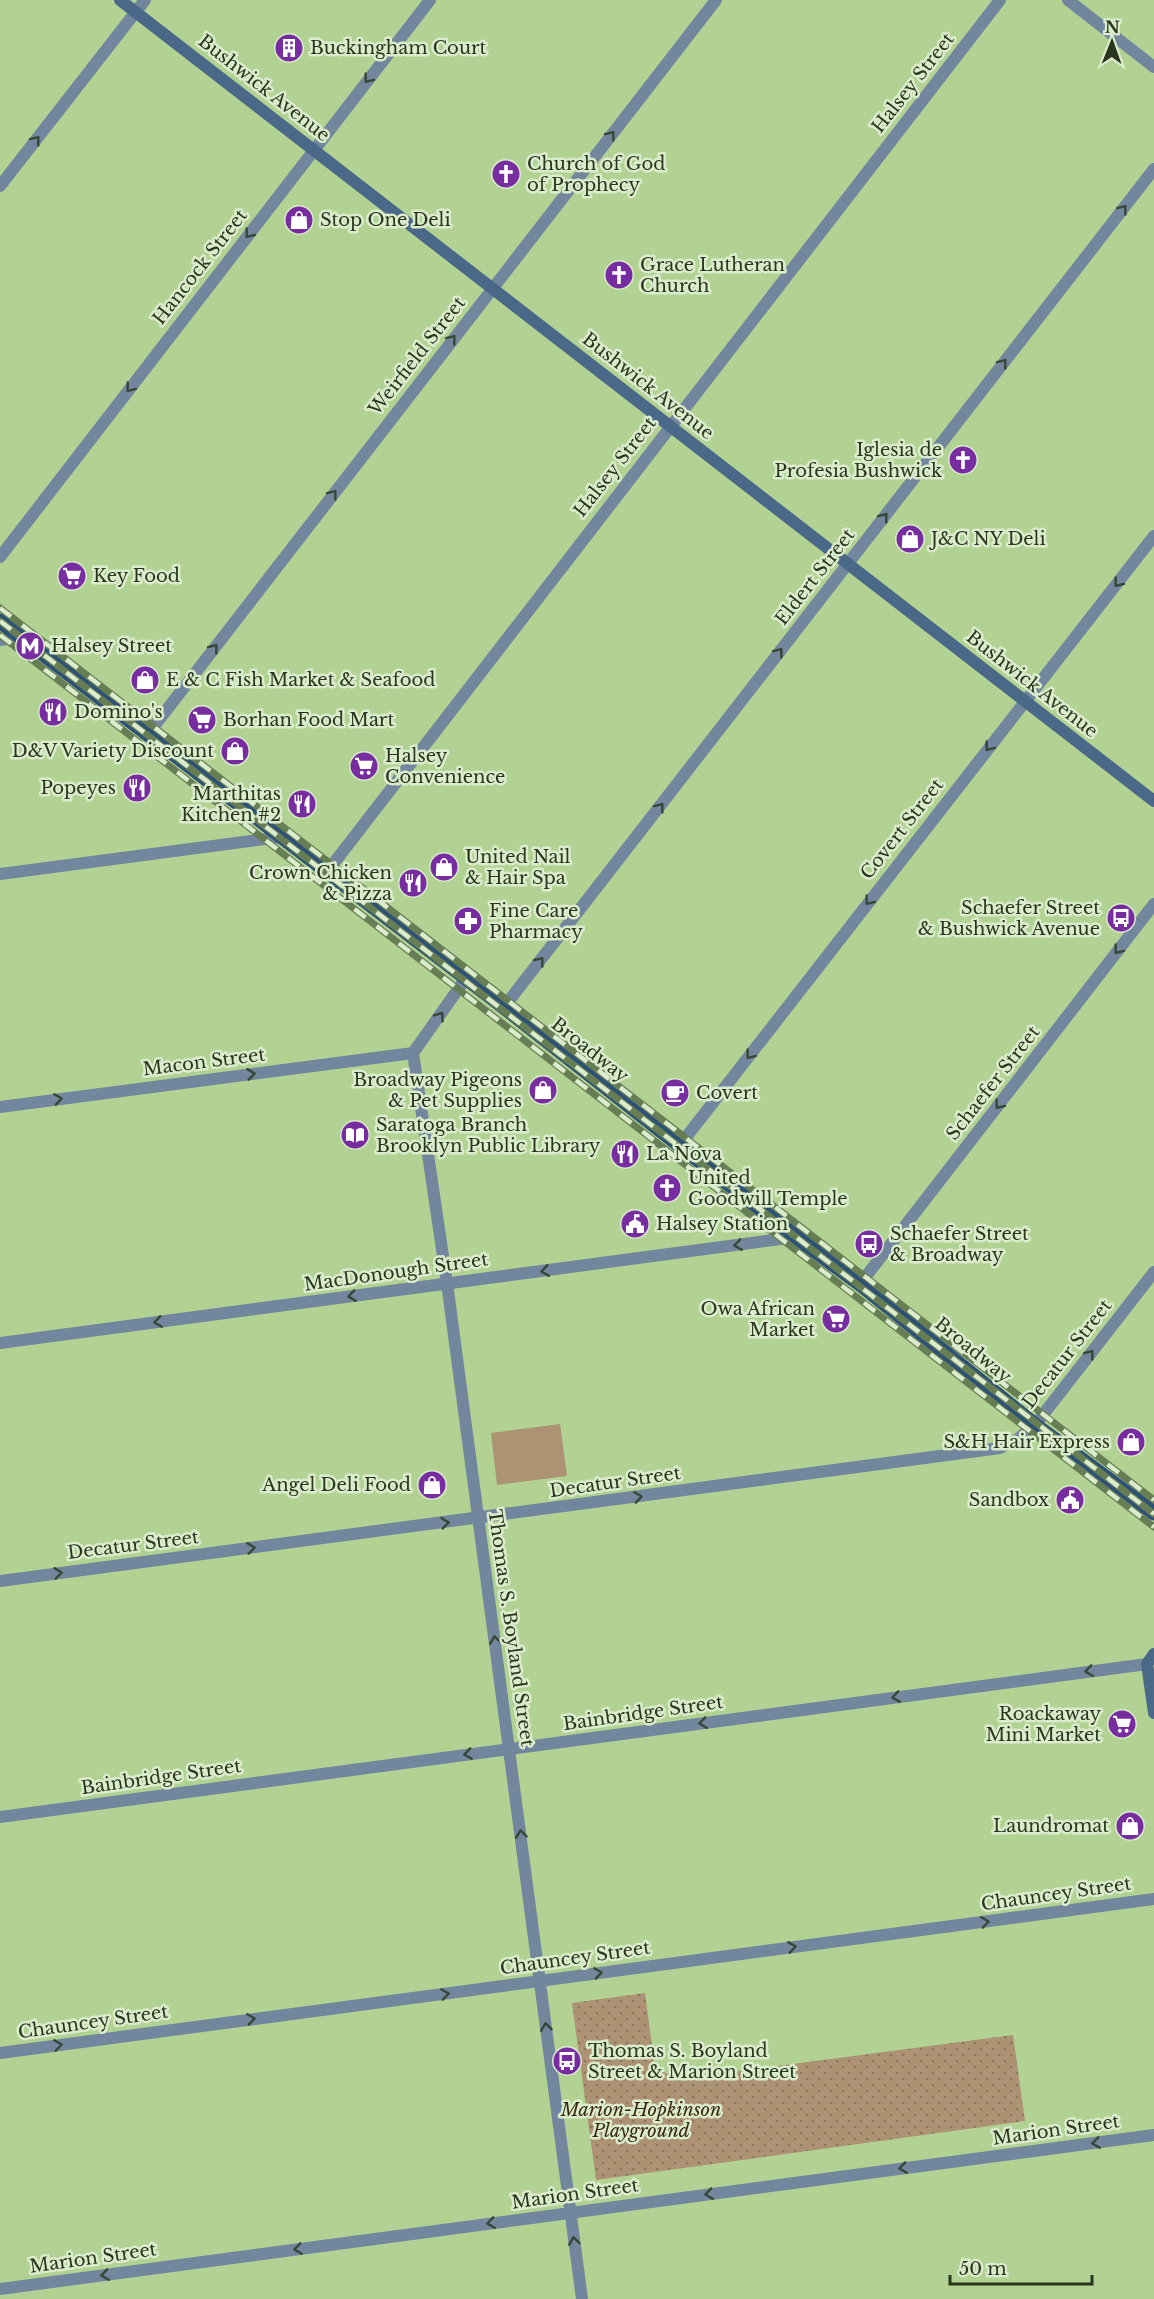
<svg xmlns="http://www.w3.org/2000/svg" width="1154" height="2299" viewBox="0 0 1154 2299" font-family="'Libre Baskerville',serif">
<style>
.green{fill:#ad9274}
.park{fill:url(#park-dots)}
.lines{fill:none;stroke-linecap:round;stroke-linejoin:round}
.minor{stroke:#72869d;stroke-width:12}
.secondary{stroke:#4a6888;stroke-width:12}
.primary{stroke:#2c5178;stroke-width:15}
.rail-casing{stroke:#677d53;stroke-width:7}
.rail{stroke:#dbeccd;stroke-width:4.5;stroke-dasharray:14;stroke-linecap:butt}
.oneway{stroke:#384637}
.labels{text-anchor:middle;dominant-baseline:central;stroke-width:5;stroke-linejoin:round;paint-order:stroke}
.poi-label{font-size:18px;fill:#29361d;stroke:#dbeccd;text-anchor:start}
.street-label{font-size:18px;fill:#29361d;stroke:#dbeccd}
.park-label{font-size:18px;font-style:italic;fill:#3a270e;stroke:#dbeccd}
</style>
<defs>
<pattern id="park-dots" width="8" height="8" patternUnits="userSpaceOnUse" patternTransform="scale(1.5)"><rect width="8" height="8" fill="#ad9274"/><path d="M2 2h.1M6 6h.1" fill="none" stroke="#8d785f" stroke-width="1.8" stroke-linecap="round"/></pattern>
</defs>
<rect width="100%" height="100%" fill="#b1d293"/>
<!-- green -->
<polygon class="green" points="560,1424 567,1476 497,1485 491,1433"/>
<!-- park -->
<polygon class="park" points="645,1993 655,2068 679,2079 1013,2035 1025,2121 596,2180 572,2003"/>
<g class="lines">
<!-- minor -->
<g class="minor">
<polyline points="1068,0 1154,67"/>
<polyline points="0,186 145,0"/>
<polyline points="0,557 430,0"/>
<polyline points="0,640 22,637"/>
<polyline points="148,734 716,0"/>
<polyline points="327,872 1000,0"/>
<polyline points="0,874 281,837"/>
<polyline points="466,978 413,1053 447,1283 582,2299"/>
<polyline points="504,1007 1154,169"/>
<polyline points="0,1107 413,1053"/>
<polyline points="680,1145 1154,536"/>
<polyline points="860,1284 1154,904"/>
<polyline points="0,1343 796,1237"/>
<polyline points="0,1581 1000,1448 1018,1439 1035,1425 1154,1272"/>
<polyline points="0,1817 1147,1664"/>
<polyline points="0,2053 1154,1899"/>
<polyline points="0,2289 1154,2135"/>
</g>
<!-- secondary -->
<g class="secondary">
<polyline points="120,0 1154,801"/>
<polyline points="1154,1654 1147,1664 1154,1713"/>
</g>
<!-- primary -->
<polyline class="primary" points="0,621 504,1007 796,1237 860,1284 1035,1425 1154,1513"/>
<!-- rail casing -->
<g class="rail-casing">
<g id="rail">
<polyline points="0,608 1154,1500"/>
<polyline points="0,621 1154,1514"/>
<polyline points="0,635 1154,1527"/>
</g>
</g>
<!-- rail -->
<use href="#rail" class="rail"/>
</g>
<!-- one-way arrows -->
<defs><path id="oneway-chevron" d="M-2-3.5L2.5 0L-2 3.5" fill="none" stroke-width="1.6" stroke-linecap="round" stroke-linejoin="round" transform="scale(1.5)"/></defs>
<g class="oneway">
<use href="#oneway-chevron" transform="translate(368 79) rotate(128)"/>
<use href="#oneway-chevron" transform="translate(611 135) rotate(-52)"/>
<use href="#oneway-chevron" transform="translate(36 140) rotate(-52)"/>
<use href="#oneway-chevron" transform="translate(1123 209) rotate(-52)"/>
<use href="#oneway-chevron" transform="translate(249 234) rotate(128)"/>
<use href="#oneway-chevron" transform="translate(452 339) rotate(-52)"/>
<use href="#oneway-chevron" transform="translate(1003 363) rotate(-52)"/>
<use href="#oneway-chevron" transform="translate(130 388) rotate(128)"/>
<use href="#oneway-chevron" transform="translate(333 494) rotate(-52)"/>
<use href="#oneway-chevron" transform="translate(884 517) rotate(-52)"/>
<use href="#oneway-chevron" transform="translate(1118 583) rotate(128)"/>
<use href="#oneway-chevron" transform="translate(214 648) rotate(-52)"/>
<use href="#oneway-chevron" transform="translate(779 652) rotate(-52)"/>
<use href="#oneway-chevron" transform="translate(989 747) rotate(128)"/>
<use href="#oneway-chevron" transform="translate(660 807) rotate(-52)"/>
<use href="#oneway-chevron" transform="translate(869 901) rotate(128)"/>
<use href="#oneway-chevron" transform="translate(1118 950) rotate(128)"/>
<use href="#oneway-chevron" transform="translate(540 961) rotate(-52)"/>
<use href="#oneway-chevron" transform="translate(440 1016) rotate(-55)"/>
<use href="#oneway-chevron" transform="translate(750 1055) rotate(128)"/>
<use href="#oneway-chevron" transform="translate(251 1074) rotate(-7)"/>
<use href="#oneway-chevron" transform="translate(58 1099) rotate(-8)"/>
<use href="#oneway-chevron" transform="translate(999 1105) rotate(128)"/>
<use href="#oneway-chevron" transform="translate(738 1245) rotate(172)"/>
<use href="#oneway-chevron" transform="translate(545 1271) rotate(172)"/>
<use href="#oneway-chevron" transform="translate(352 1296) rotate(172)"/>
<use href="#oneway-chevron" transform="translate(158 1322) rotate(172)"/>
<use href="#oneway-chevron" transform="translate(1090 1354) rotate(-52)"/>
<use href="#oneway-chevron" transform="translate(638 1497) rotate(-8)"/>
<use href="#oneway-chevron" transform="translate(445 1523) rotate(-6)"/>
<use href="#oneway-chevron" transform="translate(251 1548) rotate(-7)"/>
<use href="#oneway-chevron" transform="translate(58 1573) rotate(-7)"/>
<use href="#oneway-chevron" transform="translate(495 1640) rotate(-98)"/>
<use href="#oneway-chevron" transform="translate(1089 1671) rotate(172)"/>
<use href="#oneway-chevron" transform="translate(896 1697) rotate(172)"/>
<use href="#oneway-chevron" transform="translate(703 1723) rotate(172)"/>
<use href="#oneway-chevron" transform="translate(468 1754) rotate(172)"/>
<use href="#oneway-chevron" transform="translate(521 1834) rotate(-97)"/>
<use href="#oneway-chevron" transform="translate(985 1922) rotate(-8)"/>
<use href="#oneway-chevron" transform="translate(792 1947) rotate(-8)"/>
<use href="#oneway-chevron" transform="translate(598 1973) rotate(-8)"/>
<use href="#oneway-chevron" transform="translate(445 1994) rotate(-8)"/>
<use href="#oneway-chevron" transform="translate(251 2019) rotate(-8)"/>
<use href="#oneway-chevron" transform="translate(546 2027) rotate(-97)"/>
<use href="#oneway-chevron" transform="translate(58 2045) rotate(-8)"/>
<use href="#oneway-chevron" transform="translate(1096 2143) rotate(172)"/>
<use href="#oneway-chevron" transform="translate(903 2168) rotate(172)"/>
<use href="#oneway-chevron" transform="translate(709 2194) rotate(172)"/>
<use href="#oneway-chevron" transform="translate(491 2223) rotate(172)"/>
<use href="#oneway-chevron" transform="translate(574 2241) rotate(-98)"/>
<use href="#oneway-chevron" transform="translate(298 2249) rotate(172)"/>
<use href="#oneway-chevron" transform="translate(105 2275) rotate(172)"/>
</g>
<!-- icons -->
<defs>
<g id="building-disc" transform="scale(1.5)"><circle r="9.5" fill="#772da0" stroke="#dbeccd"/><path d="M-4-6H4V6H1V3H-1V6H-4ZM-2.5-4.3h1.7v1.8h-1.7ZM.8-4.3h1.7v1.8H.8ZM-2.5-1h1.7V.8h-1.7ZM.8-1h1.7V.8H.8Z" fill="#fff"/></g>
<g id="church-disc" transform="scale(1.5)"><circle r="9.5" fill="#772da0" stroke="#dbeccd"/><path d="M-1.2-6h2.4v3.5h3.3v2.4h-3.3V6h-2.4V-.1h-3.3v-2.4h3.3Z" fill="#fff"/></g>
<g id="shop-disc" transform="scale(1.5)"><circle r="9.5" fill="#772da0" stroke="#dbeccd"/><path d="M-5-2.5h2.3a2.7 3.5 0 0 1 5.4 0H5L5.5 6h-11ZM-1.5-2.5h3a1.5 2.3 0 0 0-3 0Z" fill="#fff"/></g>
<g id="supermarket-disc" transform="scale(1.5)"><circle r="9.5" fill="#772da0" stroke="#dbeccd"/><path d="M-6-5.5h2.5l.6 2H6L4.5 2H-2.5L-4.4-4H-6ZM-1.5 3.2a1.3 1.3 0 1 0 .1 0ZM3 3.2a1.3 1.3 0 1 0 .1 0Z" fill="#fff"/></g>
<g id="metro-disc" transform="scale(1.5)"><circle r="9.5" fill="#772da0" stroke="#dbeccd"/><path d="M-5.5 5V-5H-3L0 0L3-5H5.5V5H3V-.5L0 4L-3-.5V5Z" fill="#fff"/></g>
<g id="restaurant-disc" transform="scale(1.5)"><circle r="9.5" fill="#772da0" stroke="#dbeccd"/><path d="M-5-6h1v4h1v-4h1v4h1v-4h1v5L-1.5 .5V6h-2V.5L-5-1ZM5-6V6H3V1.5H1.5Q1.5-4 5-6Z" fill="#fff"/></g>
<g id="bus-disc" transform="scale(1.5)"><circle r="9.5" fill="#772da0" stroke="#dbeccd"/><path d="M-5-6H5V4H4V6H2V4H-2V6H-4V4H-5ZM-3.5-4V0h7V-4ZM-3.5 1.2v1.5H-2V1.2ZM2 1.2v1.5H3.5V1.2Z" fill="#fff"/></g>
<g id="pharmacy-disc" transform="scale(1.5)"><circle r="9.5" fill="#772da0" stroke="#dbeccd"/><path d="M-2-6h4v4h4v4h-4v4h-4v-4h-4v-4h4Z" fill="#fff"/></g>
<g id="cafe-disc" transform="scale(1.5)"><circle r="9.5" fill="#772da0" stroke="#dbeccd"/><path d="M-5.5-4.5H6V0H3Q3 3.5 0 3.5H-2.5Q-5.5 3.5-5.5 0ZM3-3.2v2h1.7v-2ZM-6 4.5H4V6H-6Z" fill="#fff"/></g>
<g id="library-disc" transform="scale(1.5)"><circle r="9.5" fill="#772da0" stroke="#dbeccd"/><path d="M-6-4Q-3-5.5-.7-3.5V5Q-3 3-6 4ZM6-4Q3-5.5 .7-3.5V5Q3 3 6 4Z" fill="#fff"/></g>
<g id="civic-disc" transform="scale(1.5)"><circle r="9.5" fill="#772da0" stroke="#dbeccd"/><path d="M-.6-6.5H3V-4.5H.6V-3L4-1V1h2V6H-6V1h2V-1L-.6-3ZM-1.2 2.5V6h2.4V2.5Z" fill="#fff"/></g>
</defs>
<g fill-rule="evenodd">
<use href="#building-disc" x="289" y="48"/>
<use href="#church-disc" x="506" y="174"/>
<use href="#shop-disc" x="299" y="220"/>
<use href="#church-disc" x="619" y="275"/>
<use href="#church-disc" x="963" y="460"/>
<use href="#shop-disc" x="910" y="539"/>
<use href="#supermarket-disc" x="72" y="576"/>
<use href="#metro-disc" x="30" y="646"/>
<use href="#shop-disc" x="145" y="680"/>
<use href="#restaurant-disc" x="53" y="712"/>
<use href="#supermarket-disc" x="202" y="720"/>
<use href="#shop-disc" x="235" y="751"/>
<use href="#supermarket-disc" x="364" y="766"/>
<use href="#restaurant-disc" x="137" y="788"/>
<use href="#restaurant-disc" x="302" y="804"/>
<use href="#shop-disc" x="444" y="867"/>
<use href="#restaurant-disc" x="413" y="883"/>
<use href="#bus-disc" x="1121" y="918"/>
<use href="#pharmacy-disc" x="468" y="921"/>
<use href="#shop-disc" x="543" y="1090"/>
<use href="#cafe-disc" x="675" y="1093"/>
<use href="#library-disc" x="355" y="1135"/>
<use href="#restaurant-disc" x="625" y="1154"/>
<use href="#church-disc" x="667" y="1188"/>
<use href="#civic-disc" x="635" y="1224"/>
<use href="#bus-disc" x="869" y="1244"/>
<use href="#supermarket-disc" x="836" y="1319"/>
<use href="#shop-disc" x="1131" y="1442"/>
<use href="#shop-disc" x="432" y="1485"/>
<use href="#civic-disc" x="1070" y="1500"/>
<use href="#supermarket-disc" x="1122" y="1724"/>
<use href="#shop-disc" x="1130" y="1826"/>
<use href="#bus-disc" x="567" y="2061"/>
</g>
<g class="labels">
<!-- poi labels -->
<g class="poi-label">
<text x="310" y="48">Buckingham Court</text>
<text x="527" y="164">Church of God<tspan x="527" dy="21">of Prophecy</tspan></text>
<text x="320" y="220">Stop One Deli</text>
<text x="640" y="265">Grace Lutheran<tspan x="640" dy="21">Church</tspan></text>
<text x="942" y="450" text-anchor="end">Iglesia de<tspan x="942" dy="21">Profesia Bushwick</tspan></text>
<text x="931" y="539">J&amp;C NY Deli</text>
<text x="93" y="576">Key Food</text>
<text x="51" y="646">Halsey Street</text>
<text x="166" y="680">E &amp; C Fish Market &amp; Seafood</text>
<text x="74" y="712">Domino's</text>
<text x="223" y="720">Borhan Food Mart</text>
<text x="214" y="751" text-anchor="end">D&amp;V Variety Discount</text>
<text x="385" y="756">Halsey<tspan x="385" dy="21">Convenience</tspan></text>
<text x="116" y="788" text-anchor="end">Popeyes</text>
<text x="281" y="794" text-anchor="end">Marthitas<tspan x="281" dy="21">Kitchen #2</tspan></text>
<text x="465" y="857">United Nail<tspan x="465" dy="21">&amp; Hair Spa</tspan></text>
<text x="392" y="873" text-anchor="end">Crown Chicken<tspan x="392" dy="21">&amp; Pizza</tspan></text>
<text x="1100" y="908" text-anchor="end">Schaefer Street<tspan x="1100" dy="21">&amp; Bushwick Avenue</tspan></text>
<text x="489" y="911">Fine Care<tspan x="489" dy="21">Pharmacy</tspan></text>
<text x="522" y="1080" text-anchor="end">Broadway Pigeons<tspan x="522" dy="21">&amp; Pet Supplies</tspan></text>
<text x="696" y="1093">Covert</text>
<text x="376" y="1125">Saratoga Branch<tspan x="376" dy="21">Brooklyn Public Library</tspan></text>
<text x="646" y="1154">La Nova</text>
<text x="688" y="1178">United<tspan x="688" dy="21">Goodwill Temple</tspan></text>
<text x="656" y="1224">Halsey Station</text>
<text x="890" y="1234">Schaefer Street<tspan x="890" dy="21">&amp; Broadway</tspan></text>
<text x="815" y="1309" text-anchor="end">Owa African<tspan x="815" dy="21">Market</tspan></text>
<text x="1110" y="1442" text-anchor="end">S&amp;H Hair Express</text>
<text x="411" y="1485" text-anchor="end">Angel Deli Food</text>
<text x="1049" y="1500" text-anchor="end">Sandbox</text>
<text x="1101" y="1714" text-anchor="end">Roackaway<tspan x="1101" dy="21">Mini Market</tspan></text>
<text x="1109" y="1826" text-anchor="end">Laundromat</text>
<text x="588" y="2051">Thomas S. Boyland<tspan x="588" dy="21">Street &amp; Marion Street</tspan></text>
</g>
<!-- street labels -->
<g class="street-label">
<text transform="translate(913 83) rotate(-52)">Halsey Street</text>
<text transform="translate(264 88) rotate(38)">Bushwick Avenue</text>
<text transform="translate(200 267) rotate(-52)">Hancock Street</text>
<text transform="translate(417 356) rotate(-52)">Weirfield Street</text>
<text transform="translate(648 386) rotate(38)">Bushwick Avenue</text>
<text transform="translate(615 467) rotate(-52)">Halsey Street</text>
<text transform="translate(815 577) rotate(-52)">Eldert Street</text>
<text transform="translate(1032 684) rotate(38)">Bushwick Avenue</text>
<text transform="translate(902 829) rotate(-52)">Covert Street</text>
<text transform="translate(590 1050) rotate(38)">Broadway</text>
<text transform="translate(204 1062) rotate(-7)">Macon Street</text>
<text transform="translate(993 1083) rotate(-52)">Schaefer Street</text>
<text transform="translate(396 1272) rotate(-8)">MacDonough Street</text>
<text transform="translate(973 1350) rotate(39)">Broadway</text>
<text transform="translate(1067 1354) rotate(-52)">Decatur Street</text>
<text transform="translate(615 1482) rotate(-8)">Decatur Street</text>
<text transform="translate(133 1545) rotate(-7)">Decatur Street</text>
<text transform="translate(511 1628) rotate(82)">Thomas S. Boyland Street</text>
<text transform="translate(643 1713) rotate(-8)">Bainbridge Street</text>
<text transform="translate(161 1777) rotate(-8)">Bainbridge Street</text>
<text transform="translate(1056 1894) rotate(-8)">Chauncey Street</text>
<text transform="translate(575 1958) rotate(-8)">Chauncey Street</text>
<text transform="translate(93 2022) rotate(-8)">Chauncey Street</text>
<text transform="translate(1056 2130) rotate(-8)">Marion Street</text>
<text transform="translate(575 2194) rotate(-8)">Marion Street</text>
<text transform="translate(93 2258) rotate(-8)">Marion Street</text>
</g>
<!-- park labels -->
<g class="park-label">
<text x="641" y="2110">Marion-Hopkinson<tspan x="641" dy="21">Playground</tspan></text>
</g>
</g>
<!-- north arrow -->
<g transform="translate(1112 42) rotate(1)" stroke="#dbeccd" stroke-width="4.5" paint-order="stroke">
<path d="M0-4.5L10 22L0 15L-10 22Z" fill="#29361d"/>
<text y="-9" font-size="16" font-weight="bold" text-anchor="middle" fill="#29361d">N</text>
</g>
<!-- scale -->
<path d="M950 2275v9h142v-9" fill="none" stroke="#29361d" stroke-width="3"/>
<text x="959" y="2275" font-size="18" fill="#29361d" stroke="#dbeccd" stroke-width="4.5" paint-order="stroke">50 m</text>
</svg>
